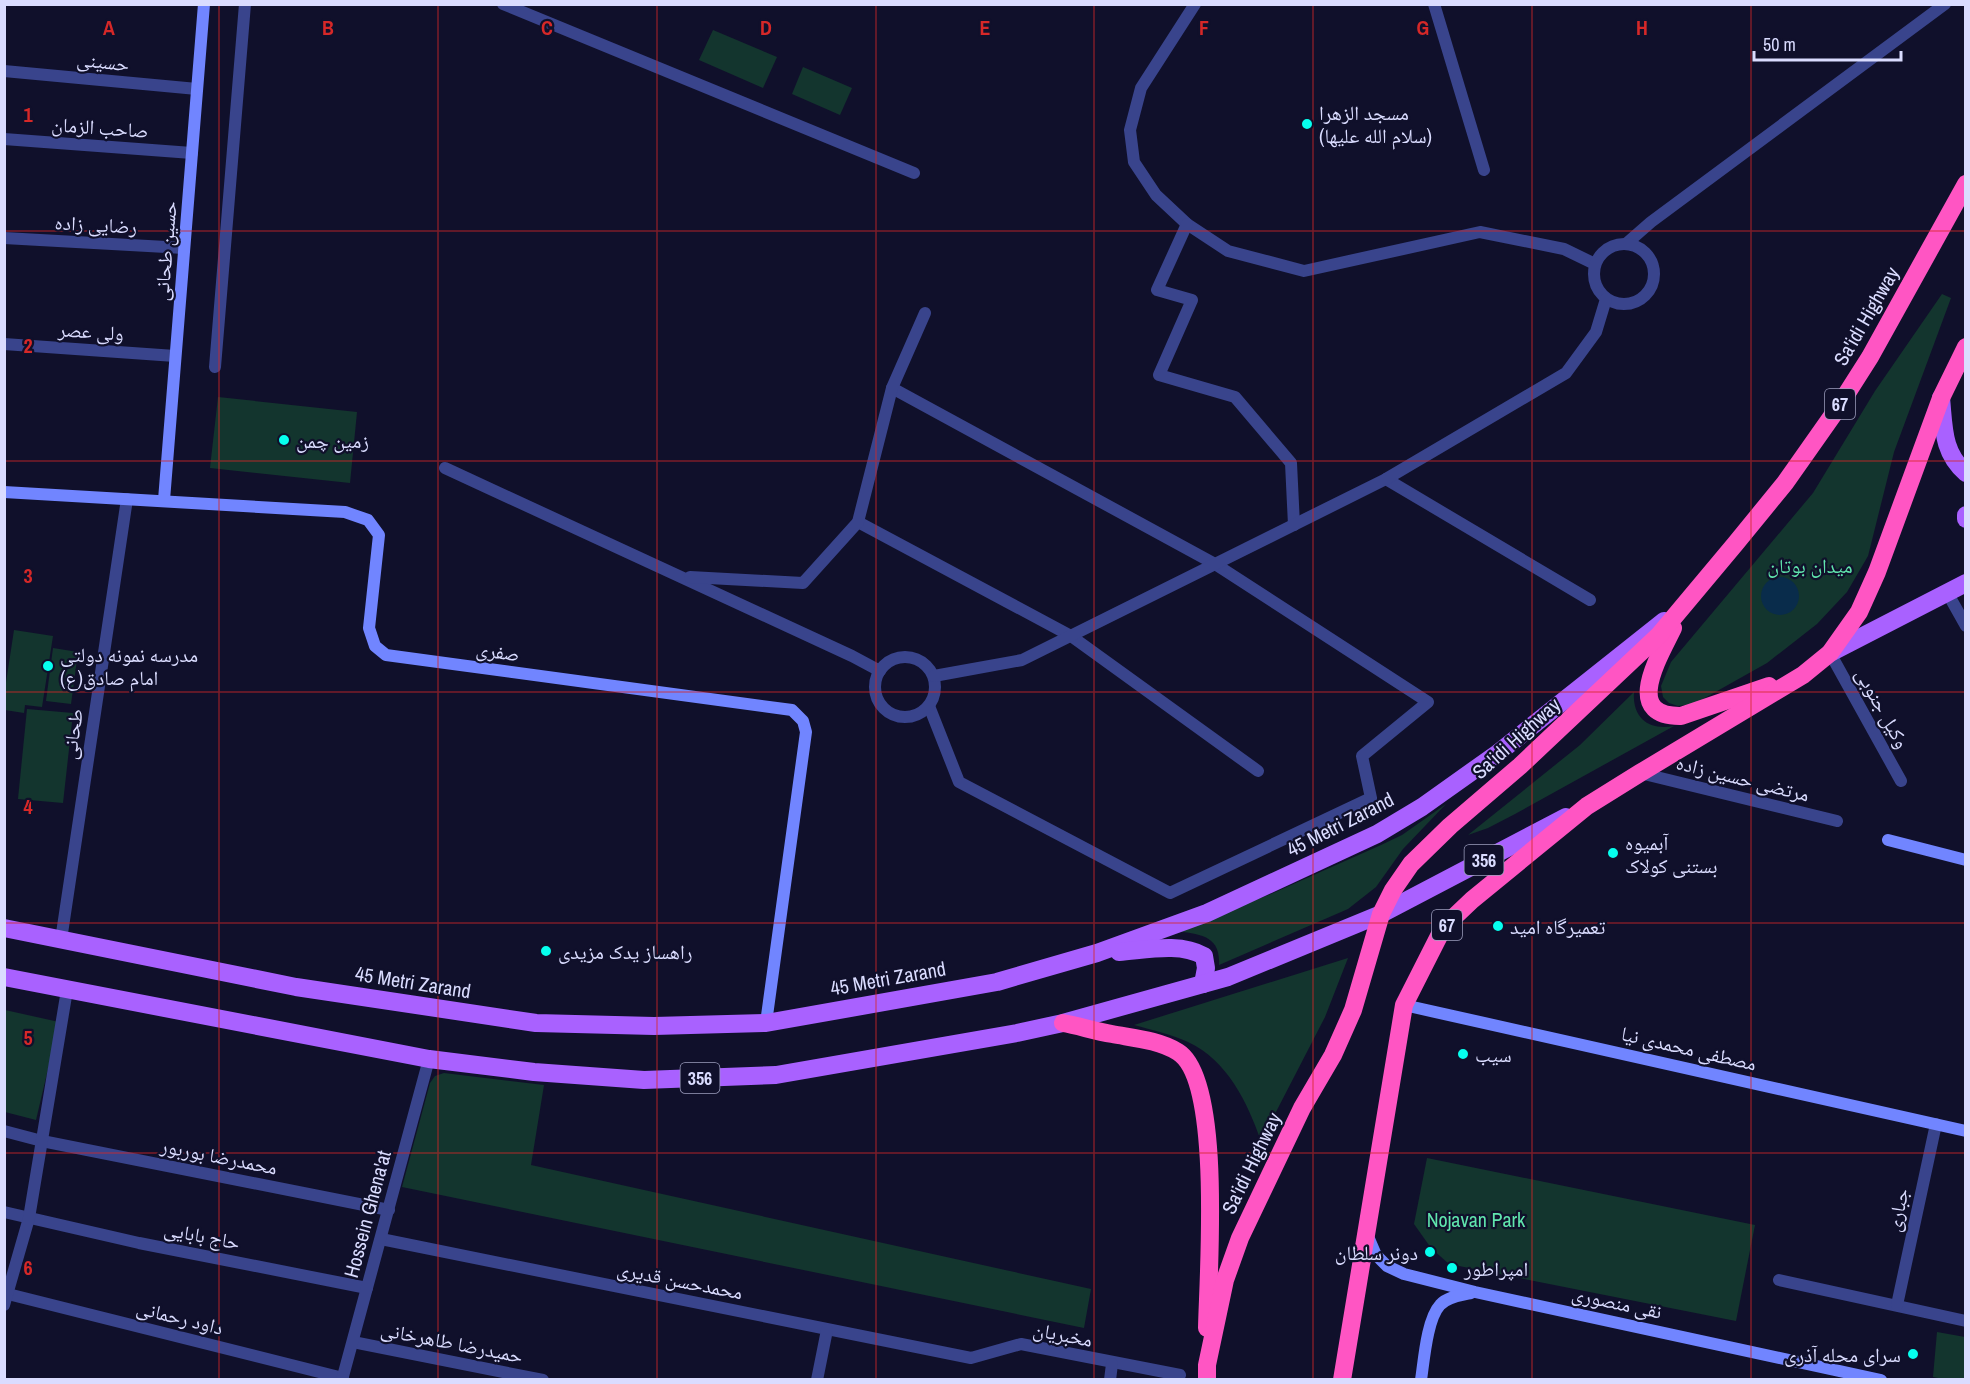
<svg xmlns="http://www.w3.org/2000/svg" width="1970" height="1384" viewBox="0 0 1970 1384" font-family="'Archivo Narrow','Noto Naskh Arabic',sans-serif">
<style>
.green{fill:#13352e}
.water{fill:#092c4b}
.lines{fill:none;stroke-linecap:round;stroke-linejoin:round}
.street{stroke:#39448c;stroke-width:12}
.secondary{stroke:#7185ff;stroke-width:12}
.primary{stroke:#a961ff;stroke-width:18}
.highway{stroke:#ff55c3;stroke-width:18}
.grid{fill:none;stroke:#d62828;stroke-width:1.5;stroke-opacity:0.55}
.poi-dot{fill:#06ffee;stroke:#10102b;stroke-width:2}
.labels{text-anchor:middle;dominant-baseline:central;stroke-width:4.5;stroke-linejoin:round;paint-order:stroke}
.shield{fill:#10102b;stroke:#9d9fbf;stroke-width:1.5}
.shield-label{font-size:18px;font-weight:bold;fill:#dadcff}
.street-label{font-size:20px;fill:#dadcff;stroke:#10102b}
.poi-label{font-size:20px;fill:#dadcff;stroke:#10102b;text-anchor:start}
.park-label{font-size:20px;fill:#60e5ad;stroke:#10102b}
.grid-label{font-size:20px;text-anchor:middle;font-weight:bold;fill:#d62828;stroke:#10102b;stroke-width:4.5;stroke-linejoin:round;paint-order:stroke}
</style>
<rect width="100%" height="100%" fill="#10102b"/>
<!-- green -->
<g class="green">
<polygon points="713,30 777,57 763,88 699,60"/>
<polygon points="803,67 852,88 840,115 792,94"/>
<polygon points="1942,294 1951,298 1894,452 1868,556 1847,592 1817,624 1767,663 1694,704 1678,706 1669,703 1663,697 1661,686 1671,662 1813,493 1875,391"/>
<polygon points="218,397 357,412 350,483 210,468"/>
<polygon points="14,630 53,636 42,707 25,705 24,713 5,710 5,689"/>
<polygon points="53,648 78,652 71,704 46,701"/>
<path d="M1634,692C1632,718 1649,731 1674,726L1515,814L1488,828L1468,835L1580,745Z"/>
<polygon points="27,709 73,713 63,803 18,799"/>
<path d="M1446,804L1403,849L1376,887L1348,909L1219,965C1221,935 1199,934 1175,931L1271,894L1381,845L1402,835Z"/>
<path d="M1348,958L1325,1017L1261,1141C1247,1102 1228,1061 1188,1042C1171,1034 1152,1030 1134,1025Z"/>
<polygon points="5,1010 59,1022 36,1120 5,1112"/>
<polygon points="444,1073 544,1085 531,1165 1091,1289 1084,1328 402,1187 430,1083 435,1076"/>
<polygon points="1427,1158 1755,1225 1736,1321 1449,1264 1431,1248 1414,1224"/>
<polygon points="1937,1332 1965,1337 1965,1379 1943,1379 1933,1377"/>
</g>
<!-- water -->
<circle class="water" cx="1780" cy="596" r="19"/>
<g class="lines">
<!-- street -->
<g class="street">
<polyline points="503,4 914,173"/>
<polyline points="1195,4 1141,88 1130,130 1134,162 1156,195 1187,224 1228,251 1304,271 1480,232 1564,249 1595,264"/>
<polyline points="1434,4 1484,170"/>
<polyline points="4,71 197,89"/>
<polyline points="4,139 192,153"/>
<polyline points="1187,224 1157,290 1192,300 1159,375 1235,397 1291,463 1294,525"/>
<polyline points="4,238 184,248"/>
<polyline points="1627,243 1651,222 1945,4"/>
<circle cx="1624" cy="274" r="30"/>
<polyline points="4,344 175,356"/>
<polyline points="215,367 245,4"/>
<polyline points="892,388 1215,564 1428,702 1362,756 1371,798 1170,893 959,782 929,706"/>
<polyline points="445,468 852,656 880,671"/>
<polyline points="1386,479 1590,600"/>
<polyline points="858,522 1071,636 1258,771"/>
<polyline points="690,577 803,583 858,522 892,388 925,313"/>
<polyline points="1948,594 1966,626"/>
<polyline points="1830,653 1901,781"/>
<circle cx="905" cy="687" r="30"/>
<polyline points="934,676 1022,660 1386,479 1566,373 1596,332 1606,299"/>
<polyline points="1640,773 1837,821"/>
<polyline points="61,940 127,499"/>
<polyline points="4,1131 42,1141 389,1210"/>
<polyline points="4,1212 139,1243 367,1288"/>
<polyline points="381,1239 971,1358 1021,1344 1180,1375"/>
<polyline points="1779,1280 1966,1321"/>
<polyline points="8,1294 343,1378"/>
<polyline points="4,1305 29,1218 67,990"/>
<polyline points="1897,1305 1936,1124"/>
<polyline points="353,1342 543,1380"/>
<polyline points="342,1380 429,1059"/>
<polyline points="817,1380 827,1330"/>
<polyline points="1110,1380 1112,1364"/>
</g>
<!-- secondary -->
<g class="secondary">
<polyline points="4,492 345,512 368,520 379,535 369,628 375,646 386,655 792,710 803,721 806,732 766,1023"/>
<polyline points="164,500 204,4"/>
<polyline points="1888,840 1966,860"/>
<polyline points="1404,1005 1966,1131"/>
<polyline points="1367,1234 1376,1255 1387,1266 1404,1274 1475,1292 1881,1380"/>
<path d="M1421,1380C1424,1360 1427,1319 1440,1305C1447,1297 1461,1295 1471,1293"/>
</g>
<!-- primary -->
<g class="primary">
<path d="M1941,398C1944,427 1942,452 1966,473"/>
<polyline points="1966,515 1966,519"/>
<polyline points="1830,653 1966,583"/>
<polyline points="4,928 296,987 536,1023 654,1026 766,1023 997,982 1097,953 1207,913 1377,834 1422,807 1498,753 1664,621"/>
<path d="M1119,952C1146,950 1180,942 1204,956L1206,968L1203,984"/>
<polyline points="4,977 429,1059 534,1072 644,1080 776,1075 1017,1033 1063,1023 1228,977 1381,914 1566,817"/>
</g>
<!-- highway -->
<g class="highway">
<path d="M1673,628C1659,657 1622,717 1681,716L1769,686"/>
<path d="M1063,1023C1079,1026 1095,1031 1112,1034C1133,1038 1159,1040 1178,1052C1223,1080 1208,1276 1207,1328"/>
<polyline points="1207,1380 1207,1365 1225,1280 1240,1238 1302,1108 1333,1055 1353,1010 1381,914 1393,890 1411,864 1450,826 1520,766 1659,635 1736,543 1785,483 1835,412 1870,357 1966,184"/>
<polyline points="1342,1380 1404,1005 1439,936 1452,919 1472,900 1587,806 1640,773 1803,675 1830,653 1859,612 1877,572 1941,398 1966,347"/>
</g>
</g>
<!-- grid -->
<path class="grid" d="M219,4V1380M438,4V1380M657,4V1380M876,4V1380M1094,4V1380M1313,4V1380M1532,4V1380M1751,4V1380M4,231H1966M4,461H1966M4,692H1966M4,923H1966M4,1153H1966"/>
<!-- markers -->
<g class="poi-dot">
<circle cx="1307" cy="124" r="6"/>
<circle cx="284" cy="440" r="6"/>
<circle cx="48" cy="666" r="6"/>
<circle cx="1613" cy="853" r="6"/>
<circle cx="1498" cy="926" r="6"/>
<circle cx="546" cy="951" r="6"/>
<circle cx="1463" cy="1054" r="6"/>
<circle cx="1430" cy="1252" r="6"/>
<circle cx="1452" cy="1268" r="6"/>
<circle cx="1913" cy="1354" r="6"/>
</g>
<g class="labels">
<!-- shield labels -->
<g class="shield">
<rect x="1825" y="389" width="30" height="30" rx="4.5"/>
<rect x="1464.5" y="845" width="39" height="30" rx="4.5"/>
<rect x="1432" y="910" width="30" height="30" rx="4.5"/>
<rect x="680.5" y="1063" width="39" height="30" rx="4.5"/>
</g>
<g class="shield-label">
<text x="1840" y="404">67</text>
<text x="1484" y="860">356</text>
<text x="1447" y="925">67</text>
<text x="700" y="1078">356</text>
</g>
<!-- street labels -->
<g class="street-label">
<text transform="translate(103 61) rotate(6)">حسینی</text>
<text transform="translate(100 127) rotate(4)">صاحب الزمان</text>
<text transform="translate(96 224) rotate(3)">رضایی زاده</text>
<text transform="translate(165 251) rotate(-85)">حسین طحانی</text>
<text transform="translate(1866 316) rotate(-60)">Sa'idi Highway</text>
<text transform="translate(91 331) rotate(4)">ولی عصر</text>
<text transform="translate(498 651) rotate(8)">صفری</text>
<text transform="translate(1883 708) rotate(61)">وکیل جنوبی</text>
<text transform="translate(72 734) rotate(-82)">طحانی</text>
<text transform="translate(1516 738) rotate(-42)">Sa'idi Highway</text>
<text transform="translate(1743 778) rotate(14)">مرتضی حسین زاده</text>
<text transform="translate(1340 824) rotate(-27)">45 Metri Zarand</text>
<text transform="translate(888 978) rotate(-10)">45 Metri Zarand</text>
<text transform="translate(413 982) rotate(9)">45 Metri Zarand</text>
<text transform="translate(1689 1048) rotate(13)">مصطفی محمدی نیا</text>
<text transform="translate(219 1156) rotate(11)">محمدرضا بوربور</text>
<text transform="translate(1251 1163) rotate(-64)">Sa'idi Highway</text>
<text transform="translate(1897 1210) rotate(-78)">جباری</text>
<text transform="translate(367 1214) rotate(-75)">Hossein Ghena'at</text>
<text transform="translate(202 1235) rotate(11)">حاج بابایی</text>
<text transform="translate(680 1280) rotate(11)">محمدحسن قدیری</text>
<text transform="translate(1617 1302) rotate(12)">نقی منصوری</text>
<text transform="translate(180 1317) rotate(14)">داود رحمانی</text>
<text transform="translate(1063 1334) rotate(11)">مخبریان</text>
<text transform="translate(452 1342) rotate(11)">حمیدرضا طاهرخانی</text>
</g>
<!-- poi labels -->
<g class="poi-label">
<text x="1319" y="112">مسجد الزهرا<tspan x="1319" dy="23">(سلام الله علیها)</tspan></text>
<text x="296" y="440">زمین چمن</text>
<text x="60" y="654">مدرسه نمونه دولتی<tspan x="60" dy="23">امام صادق(ع)</tspan></text>
<text x="1625" y="842">آبمیوه<tspan x="1625" dy="23">بستنی کولاک</tspan></text>
<text x="1510" y="926">تعمیرگاه امید</text>
<text x="558" y="951">راهساز یدک مزیدی</text>
<text x="1475" y="1054">سیب</text>
<text x="1418" y="1252" text-anchor="end">دونر سلطان</text>
<text x="1464" y="1268">امپراطور</text>
<text x="1901" y="1354" text-anchor="end">سرای محله آذری</text>
</g>
<!-- park labels -->
<g class="park-label">
<text x="1810" y="565">میدان بوتان</text>
<text x="1476" y="1219">Nojavan Park</text>
</g>
</g>
<g class="grid-label">
<text x="109" y="35">A</text>
<text x="328" y="35">B</text>
<text x="547" y="35">C</text>
<text x="766" y="35">D</text>
<text x="985" y="35">E</text>
<text x="1204" y="35">F</text>
<text x="1423" y="35">G</text>
<text x="1642" y="35">H</text>
<text x="28" y="122">1</text>
<text x="28" y="353">2</text>
<text x="28" y="583">3</text>
<text x="28" y="814">4</text>
<text x="28" y="1045">5</text>
<text x="28" y="1275">6</text>
</g>
<!-- border -->
<rect width="1970" height="1384" fill="none" stroke="#dadcff" stroke-width="12"/>
<!-- scale -->
<path d="M1754 51v9h147v-9" fill="none" stroke="#dadcff" stroke-width="3"/>
<text x="1763" y="51" font-size="18" fill="#dadcff" stroke="#10102b" stroke-width="4.5" paint-order="stroke">50 m</text>
</svg>
